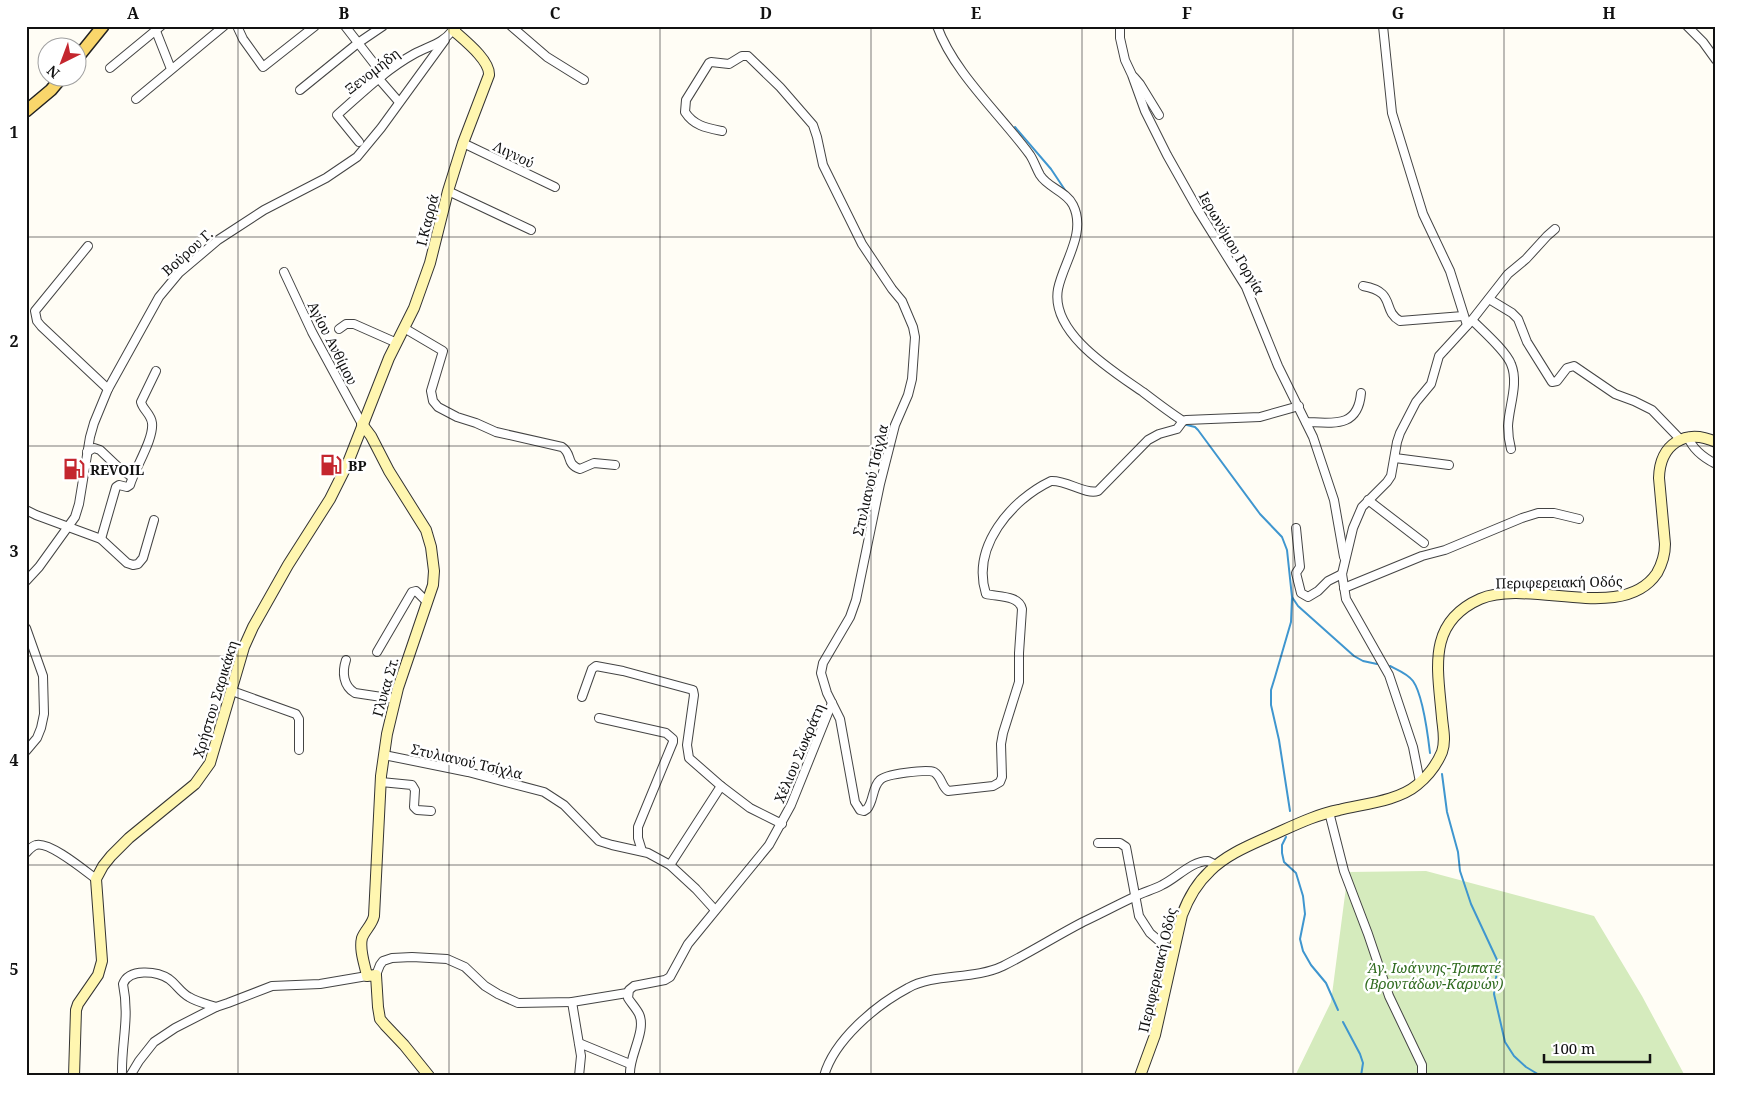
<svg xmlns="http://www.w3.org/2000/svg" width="1742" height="1102" viewBox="0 0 1742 1102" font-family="'Noto Serif',serif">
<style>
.green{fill:#d5ebbd}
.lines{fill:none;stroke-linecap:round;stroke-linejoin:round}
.stream{stroke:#3f96cf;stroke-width:2}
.street-casing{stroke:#444;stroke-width:10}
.secondary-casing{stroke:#333;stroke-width:12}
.primary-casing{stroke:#222;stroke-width:14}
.street{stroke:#fff;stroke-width:8}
.secondary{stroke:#fff6b0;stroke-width:10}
.primary{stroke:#f9d66b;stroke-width:11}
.grid{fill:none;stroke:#111;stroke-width:1;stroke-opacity:0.55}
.labels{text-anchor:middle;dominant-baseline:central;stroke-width:5;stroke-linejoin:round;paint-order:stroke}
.street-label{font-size:14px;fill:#111;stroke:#fff}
.poi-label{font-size:14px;font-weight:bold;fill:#111;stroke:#fff;text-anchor:start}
.park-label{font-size:14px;font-style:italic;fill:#2f6b1f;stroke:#fff}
.neatline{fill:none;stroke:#111;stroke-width:2}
.grid-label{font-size:16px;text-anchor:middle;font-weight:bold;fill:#111}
</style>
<rect width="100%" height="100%" fill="#fffdf5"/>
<!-- green -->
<polygon class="green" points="1426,871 1594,916 1642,996 1685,1076 1295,1076 1331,1002 1348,872"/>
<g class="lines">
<!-- stream -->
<g class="stream">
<polyline points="1015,127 1051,169 1067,193"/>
<polyline points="1064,280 1071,261"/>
<polyline points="1170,417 1178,422"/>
<polyline points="1183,424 1195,427 1198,430 1260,514 1282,537 1287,550 1292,597 1298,606 1354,656 1363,661 1377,664"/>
<path d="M1390,666C1398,670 1408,674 1413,681C1423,695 1428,736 1430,753"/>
<polyline points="1442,774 1447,812 1458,852 1460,871 1471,904 1498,962 1494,994 1505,1042 1514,1056 1526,1067 1541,1076"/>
<polyline points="1290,811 1279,740 1271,705 1271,690 1275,677 1291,622 1292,598"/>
<polyline points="1286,837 1282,845 1282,853 1284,862 1296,873 1303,896 1305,914 1300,939 1303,951 1311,965 1326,983 1338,1010"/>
<polyline points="1343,1022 1360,1054 1363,1063 1361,1076"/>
</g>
<!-- street casing -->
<g class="street-casing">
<g id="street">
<polyline points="154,26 171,69"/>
<polyline points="237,26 243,39 263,67 315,26"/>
<polyline points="345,26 383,75"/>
<polyline points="511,26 547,57 584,80"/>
<path d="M937,26C954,73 1000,114 1030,155C1034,161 1036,168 1040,175C1048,188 1066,191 1073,205C1087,233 1063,263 1058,289C1050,333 1113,371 1143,392C1156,402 1169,412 1183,421"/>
<polyline points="1120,26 1120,38 1125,60 1132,75 1145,111 1167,155 1198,210 1246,287 1278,366 1313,437 1334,500 1344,557"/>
<polyline points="1383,26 1392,113 1423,214 1450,271 1467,325"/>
<polyline points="1687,26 1703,42 1716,60"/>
<polyline points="110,68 161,26"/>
<polyline points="1134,77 1140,84 1159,115"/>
<polyline points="379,79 399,102"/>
<polyline points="300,90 358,43 383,26"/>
<polyline points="136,99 224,26"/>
<path d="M722,131C707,128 694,126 685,112L686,100L709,63L711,62L729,64L742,56H748L780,87L813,125L817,137L823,165L862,244L892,289L902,301L913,327L915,337L912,379L908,395L895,425L880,484L856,600L850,617L823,663L821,673L827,693L840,719L855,802L860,810L864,811L867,809C874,801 872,787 880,780C885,774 927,769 934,772C942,777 941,786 948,791L993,786L1000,782L1002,777L1001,744L1003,733L1019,682V653L1022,609C1019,595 998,597 986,594C971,547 1011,500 1051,481C1067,480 1085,495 1098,491L1148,440L1159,434L1177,429L1183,421L1186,420L1260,417L1299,406"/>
<path d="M359,142L337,115C361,94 385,70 414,54C430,45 441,45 453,30"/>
<polyline points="463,143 555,187"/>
<polyline points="448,191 531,230"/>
<polyline points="88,246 35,311 37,321 41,326 108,389"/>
<polyline points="284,272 312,332 362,424"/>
<path d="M1363,286C1397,292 1381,310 1400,321L1463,316"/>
<polyline points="1489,299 1512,313 1518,319 1527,342 1552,382 1557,381 1567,368 1574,366 1615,394 1634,401 1652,410 1680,439"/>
<path d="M1472,320C1483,331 1506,351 1511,364C1519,383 1509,406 1508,426C1508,434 1509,441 1511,449"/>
<path d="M404,328L443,351L431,391L433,401L438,407L457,417L476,423L496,432L562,447C573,454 565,464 580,469L594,463L615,465"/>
<polyline points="339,329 346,324 354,324 397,343"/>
<path d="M1306,422C1334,423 1358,428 1361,393"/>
<path d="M1688,437C1693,450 1704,458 1716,464"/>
<polyline points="87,452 94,448 100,450 119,468 132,477"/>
<polyline points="1395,458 1449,465"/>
<polyline points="1368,500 1424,543"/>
<polyline points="26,510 36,515 101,539 127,563 133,565 138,564 143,558 154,520"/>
<polyline points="1296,528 1300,567 1296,573 1301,593 1308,597 1318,591 1328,581 1342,574"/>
<path d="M101,539L116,487L119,485L127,487L130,485C135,468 154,439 152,423C151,414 143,410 141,402L156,371"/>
<polyline points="26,581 39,567 75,517 79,504 90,437 94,423 108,389 159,297 179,273 218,240 264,210 326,178 357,157 381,128 445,40"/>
<polyline points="1344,588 1422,556 1445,550 1522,518 1538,513 1554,513 1579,519"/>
<polyline points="26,628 43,676 44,714 41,728 37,738 26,751"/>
<polyline points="377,652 412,592 416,591 427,602"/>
<path d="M346,660C342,672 343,686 355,693L395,699"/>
<polyline points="232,691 296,714 299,719 299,750"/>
<polyline points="582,697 592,669 596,666 623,671 693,690 694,695 687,745 689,758 721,786 750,808 782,824"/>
<polyline points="599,718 666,733 673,739 673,742 638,827 638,838 642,851"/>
<polyline points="384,755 468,772 544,792 564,805 599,841 612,845 648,853 670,865 696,889 715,910"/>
<polyline points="381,782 412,785 415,790 414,807 417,810 431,811"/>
<polyline points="1420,782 1413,747 1389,675 1346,599 1342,574 1353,528 1362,507 1387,482 1391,476 1397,442 1400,433 1416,402 1431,384 1439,356 1472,320 1508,274 1526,259 1547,236 1555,229"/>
<polyline points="1329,812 1344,871 1368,934 1389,996 1422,1065 1422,1076"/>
<polyline points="1098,843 1120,843 1126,847 1139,916 1150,933 1173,953"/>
<path d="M26,853C29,850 32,846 36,845C49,841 84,870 96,879"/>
<polyline points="670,865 721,786"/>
<polyline points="376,975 380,965 383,961 392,958 412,957 447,959 465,967 485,986 498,994 518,1003 572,1002 627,993"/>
<polyline points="572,1002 581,1056 579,1076"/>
<polyline points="579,1043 630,1064"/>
<path d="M122,1076C121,1043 130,1019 123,984C129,968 157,971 169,979C176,984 181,993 189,997C197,1002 207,1004 216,1007"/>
<polyline points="130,1076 139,1061 154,1042 175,1028 216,1007 228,1003 272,986 320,984 367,976"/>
<path d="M630,1076C628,1057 647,1031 639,1014C636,1008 631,1003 628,998L629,990L634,986L665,980L670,977L688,944L769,845L791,805L832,703"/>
<path d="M824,1076C834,1040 876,1005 908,988C933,973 974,980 1003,966C1031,952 1056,936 1083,922C1100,914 1117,905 1134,897C1143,892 1153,890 1162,885C1177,878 1191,861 1208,861L1216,865"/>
</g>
</g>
<!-- secondary casing -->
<g class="secondary-casing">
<g id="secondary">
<path d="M362,424L371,436L389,471L426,530L431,547L434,571L433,585L398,688L387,734L381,776L374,916C372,925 365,930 362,938C359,950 365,965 367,976L376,975L378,1007L380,1019L385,1025L404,1045L429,1076"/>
<path d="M74,1076L76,1010L78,1004L98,975L102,961L96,879L103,866L111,856L129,838L195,784L210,763L244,647L253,627L288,565L330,499L347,465L389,358L414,308L430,263L448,191L463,143L489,75C490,60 464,40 453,30L456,26"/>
<path d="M1140,1076L1155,1035L1182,915C1188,899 1197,883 1210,871C1226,855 1248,846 1268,837C1291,827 1314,815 1339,810C1363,804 1398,801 1417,785C1428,776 1437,764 1442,752C1446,741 1443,729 1442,718C1438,670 1426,623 1480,599C1530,578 1623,624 1657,573C1662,564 1665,554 1665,544L1659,478C1660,444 1685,428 1716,442"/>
</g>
</g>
<!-- primary casing -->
<g class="primary-casing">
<g id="primary">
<polyline points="78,57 103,26"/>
<polyline points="26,111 51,90 61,78"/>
</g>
</g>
<!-- street -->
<use href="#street" class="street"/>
<!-- secondary -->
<use href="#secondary" class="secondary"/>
<!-- primary -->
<use href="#primary" class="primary"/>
</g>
<!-- grid -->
<path class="grid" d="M238,26V1076M449,26V1076M660,26V1076M871,26V1076M1082,26V1076M1293,26V1076M1504,26V1076M26,237H1716M26,446H1716M26,656H1716M26,865H1716"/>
<!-- icons -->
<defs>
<g id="fuel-bare" transform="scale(1.725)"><path d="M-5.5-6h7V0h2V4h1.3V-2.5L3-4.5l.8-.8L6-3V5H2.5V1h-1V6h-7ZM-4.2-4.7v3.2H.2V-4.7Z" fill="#c4262e" stroke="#fff" stroke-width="2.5" paint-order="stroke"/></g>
</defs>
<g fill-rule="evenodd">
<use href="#fuel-bare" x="331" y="465"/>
<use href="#fuel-bare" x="74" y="469"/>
</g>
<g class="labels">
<!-- street labels -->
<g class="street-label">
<text transform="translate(372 71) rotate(-38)">Ξενομήδη</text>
<text transform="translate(514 154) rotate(26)">Λιγνού</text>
<text transform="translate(427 220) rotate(-76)">Ι.Καρρά</text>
<text transform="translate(1232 243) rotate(60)">Ιερωνύμου Γοργία</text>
<text transform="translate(187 252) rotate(-42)">Βούρου Γ.</text>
<text transform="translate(333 343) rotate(63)">Αγίου Ανθίμου</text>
<text transform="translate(870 480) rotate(-77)">Στυλιανού Τσίχλα</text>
<text transform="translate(1559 582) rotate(-1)">Περιφερειακή Οδός</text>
<text transform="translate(385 687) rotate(-74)">Γλυκα Στ.</text>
<text transform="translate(215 699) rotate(-73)">Χρήστου Σαρικάκη</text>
<text transform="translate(799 753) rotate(-67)">Χέλιου Σωκράτη</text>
<text transform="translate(467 761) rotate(13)">Στυλιανού Τσίχλα</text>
<text transform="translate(1157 970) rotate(-77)">Περιφερειακή Οδός</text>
</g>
<!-- poi labels -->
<g class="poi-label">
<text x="348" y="465">BP</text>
<text x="90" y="469">REVOIL</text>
</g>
<!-- park labels -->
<g class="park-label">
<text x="1434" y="967">Άγ. Ιωάννης-Τριπατέ<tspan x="1434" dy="16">(Βροντάδων-Καρυών)</tspan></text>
</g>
</g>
<!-- border -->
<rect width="1742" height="1102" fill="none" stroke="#ffffff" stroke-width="55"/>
<!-- north arrow -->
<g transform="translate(62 62) rotate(222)"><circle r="24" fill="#ffffff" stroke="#a0a0a0"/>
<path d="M0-4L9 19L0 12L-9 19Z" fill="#c4262e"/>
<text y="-8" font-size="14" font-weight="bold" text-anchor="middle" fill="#111111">N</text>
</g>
<!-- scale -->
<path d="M1544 1054v8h106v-8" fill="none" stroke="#111111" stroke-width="2.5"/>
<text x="1552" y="1054" font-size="15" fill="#111111" stroke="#ffffff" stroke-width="4" paint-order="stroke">100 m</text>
<rect x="28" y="28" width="1686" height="1046" class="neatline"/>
<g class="grid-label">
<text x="133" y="19">A</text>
<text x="344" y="19">B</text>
<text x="555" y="19">C</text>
<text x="766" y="19">D</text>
<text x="976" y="19">E</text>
<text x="1187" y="19">F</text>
<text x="1398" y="19">G</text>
<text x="1609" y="19">H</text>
<text x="14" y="138">1</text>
<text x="14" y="347">2</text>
<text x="14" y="557">3</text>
<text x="14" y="766">4</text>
<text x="14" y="975">5</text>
</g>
</svg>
